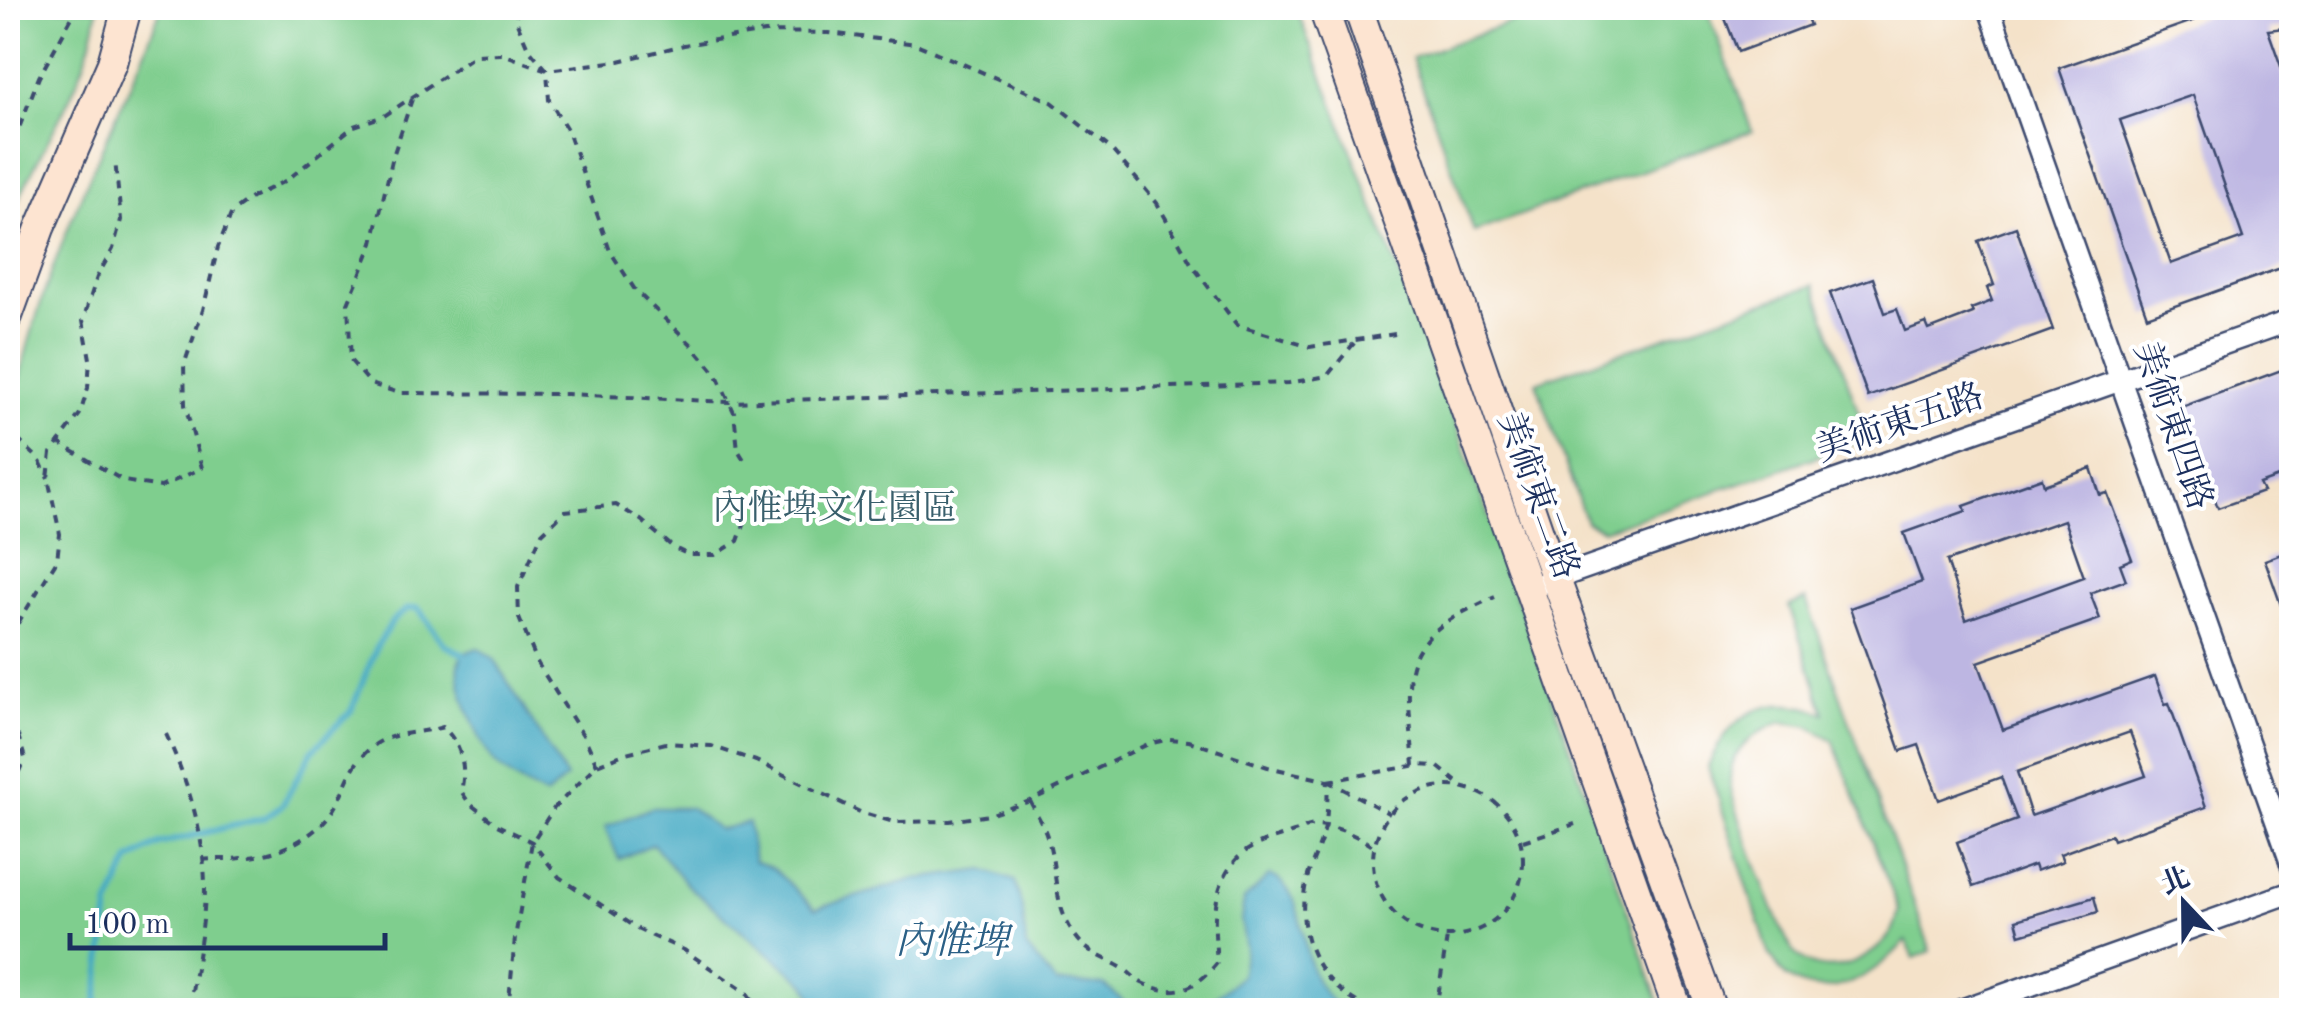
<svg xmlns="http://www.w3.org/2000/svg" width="2299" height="1018" viewBox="0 0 2299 1018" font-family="'Old Standard TT','Noto Serif TC',serif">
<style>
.green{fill:#7fce8e;stroke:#4d7e76;stroke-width:2.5;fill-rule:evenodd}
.water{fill:#43a9c3;stroke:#2f6c90;stroke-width:2.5}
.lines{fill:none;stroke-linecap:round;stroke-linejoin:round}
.stream{stroke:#43a9c3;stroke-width:6}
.building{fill:#bdb6e2;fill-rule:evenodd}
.street-casing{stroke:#3c4a6e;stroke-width:25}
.secondary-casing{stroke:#3c4a6e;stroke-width:32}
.path{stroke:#3c4a6e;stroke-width:4;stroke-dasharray:8 8;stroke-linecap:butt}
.street{stroke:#fff;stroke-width:20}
.secondary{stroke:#fde4d1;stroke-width:28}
.labels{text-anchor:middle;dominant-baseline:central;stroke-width:8;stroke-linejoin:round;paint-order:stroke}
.street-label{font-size:35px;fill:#1b2f5e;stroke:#fff}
.park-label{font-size:35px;fill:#395f6c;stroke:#fff}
.water-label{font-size:38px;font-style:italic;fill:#2b6086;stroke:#fff}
</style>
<rect width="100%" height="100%" fill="#fff"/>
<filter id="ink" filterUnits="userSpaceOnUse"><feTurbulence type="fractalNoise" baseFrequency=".01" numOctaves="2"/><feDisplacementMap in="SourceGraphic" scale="20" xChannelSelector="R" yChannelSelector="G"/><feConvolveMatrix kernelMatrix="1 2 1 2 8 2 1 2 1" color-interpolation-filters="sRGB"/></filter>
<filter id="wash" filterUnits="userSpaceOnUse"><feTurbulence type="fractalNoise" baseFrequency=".0048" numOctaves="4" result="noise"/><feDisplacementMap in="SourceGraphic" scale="40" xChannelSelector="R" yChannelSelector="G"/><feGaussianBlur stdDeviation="2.25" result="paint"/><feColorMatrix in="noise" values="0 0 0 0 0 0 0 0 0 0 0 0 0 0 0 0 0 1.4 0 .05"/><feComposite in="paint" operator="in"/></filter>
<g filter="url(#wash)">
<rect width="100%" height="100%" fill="#f4e2c9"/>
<!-- green -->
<g class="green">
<path d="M8,8H98C86,93 36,149 8,225Z"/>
<path d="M161,8H1296L1441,381L1662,1010H8V433C19,370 37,309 60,249C90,167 132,90 161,8Z"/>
<polygon points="1550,8 1707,8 1752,131 1474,232 1412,58"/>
<polygon points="1814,285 1868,439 1603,530 1586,522 1536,382"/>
<path d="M1806,599L1931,951L1914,958L1906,941C1877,972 1832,1006 1788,978C1781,973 1774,961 1769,953L1708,767C1730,712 1768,692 1825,713L1789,606ZM1782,722L1808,726L1833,740L1899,910C1897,916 1896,925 1892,931C1874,962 1821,984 1794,952C1782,937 1729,798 1730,780C1731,748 1755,732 1782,722Z"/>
</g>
<!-- water -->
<g class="water">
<path d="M478,648L494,659L566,778L546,796C529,788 507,777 494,762C480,745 452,680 460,661C463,652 470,651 478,648Z"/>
<polygon points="651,808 691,808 719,830 748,822 754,861 774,869 815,909 915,879 984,870 1015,881 1023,912 1026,947 1056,983 1104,985 1133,1010 820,1010 806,984 688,886 653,844 619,859 605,827"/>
<path d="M1270,875C1319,896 1286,980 1346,1010H1200L1241,976L1246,949L1241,920L1244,900Z"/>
</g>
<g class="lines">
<!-- stream -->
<polyline class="stream" points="96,1010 109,907 130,860 159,844 264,818 283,804 312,751 351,711 377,646 393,620 407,609 418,608 445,645 463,654"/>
</g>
<g id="blocks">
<!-- building -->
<g class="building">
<polygon points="1721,8 1756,8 1758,12 1770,8 1803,8 1810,25 1738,52"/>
<path d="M2229,8H2292V27L2268,30L2283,72L2292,81V264L2147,316L2059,68ZM2193,95L2243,238L2171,264L2120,120Z"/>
<polygon points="2016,227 2053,330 1868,397 1830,293 1873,278 1885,313 1897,309 1905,331 1926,323 1929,330 1973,313 1971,309 1992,301 1987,288 1994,285 1978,241"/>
<polygon points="2292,366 2292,472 2259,484 2263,492 2218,508 2182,407"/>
<path d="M2091,468L2100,495L2107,493L2132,559L2120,564L2126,580L2090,593L2100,619L1978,662L2003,730L2155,676L2165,704L2169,703L2206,807L2113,840L2111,835L2060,854L2063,861L2036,871L2034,865L1973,887L1957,842L2017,820L2001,777L1939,800L1919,745L1901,751L1850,608L1922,582L1904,533L1966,511L1964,506L2042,478L2044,485ZM2064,520L2084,577L1966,620L1947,561ZM2130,732L2146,776L2031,816L2017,772Z"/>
<polygon points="2292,550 2292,628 2289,628 2265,560"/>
<polygon points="2094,897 2098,912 2020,935 2016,920"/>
</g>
</g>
</g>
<g filter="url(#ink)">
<use href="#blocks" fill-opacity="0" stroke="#3c4a6e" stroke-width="2.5"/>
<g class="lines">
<!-- street casing -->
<g class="street-casing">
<g id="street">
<polyline points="1989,8 2292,866"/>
<polyline points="1543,583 2292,320"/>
<polyline points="1961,1010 2292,892"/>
</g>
</g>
<!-- secondary casing -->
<g class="secondary-casing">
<g id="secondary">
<polyline points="1323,8 1678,1010"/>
<polyline points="1358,8 1540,535 1712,1010"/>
<polyline points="8,316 40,228 112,63 127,8"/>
</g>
</g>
<!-- path -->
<g class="path">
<polyline points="518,8 515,18 528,48 547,70 549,100 568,131 610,251 635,290 691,344 717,375 734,412 738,450 746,463"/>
<polyline points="412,99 393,156 373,243 348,304 351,361 371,384 399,393 567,394 729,402 1289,383 1327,376 1355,342"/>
<polyline points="8,156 39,77 77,8"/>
<polyline points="17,439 39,459 48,478"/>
<polyline points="57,442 124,481 161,487 202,468 185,405 184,365 203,310 218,247 232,212 254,196 287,180 354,126 384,116 475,55 503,54 547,70 619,61 684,45 765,32 829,33 916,44 1052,102 1111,149 1157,203 1192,265 1237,325 1310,347 1402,333"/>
<polyline points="8,653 10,636 57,560 60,534 48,478 51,453 80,414 88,388 90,359 83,320 97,277 113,249 121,220 115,160"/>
<polyline points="8,704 25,758 8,796"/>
<path d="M166,734C188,782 204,832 205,885C205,927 195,970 189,1010"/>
<polyline points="597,765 586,740 538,664 519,618 518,587 542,533 565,511 616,505 641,520 674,548 689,555 715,555 738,541 748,513"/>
<path d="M1414,766C1406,666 1394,641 1495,597"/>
<polyline points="1328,781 1418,765 1437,766 1464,788"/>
<polyline points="1328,781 1390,814"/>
<circle cx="1448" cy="861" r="75"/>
<path d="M1030,801C1036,813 1043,824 1047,836C1056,863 1054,895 1066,920C1083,954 1095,952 1124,969C1131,973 1135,980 1142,983C1175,998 1196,989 1217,963C1215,935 1211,904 1224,878C1240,845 1264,842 1294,832C1302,830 1307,825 1316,825C1334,825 1359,836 1374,847"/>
<polyline points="1523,841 1575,824"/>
<path d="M202,860C215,858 228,860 241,858C278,855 321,837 338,801C349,778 353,760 376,744C393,732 423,733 443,727C461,744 467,767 461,791L469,803L497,825L532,842L559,877L639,930L684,950L747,993L759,1010"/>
<path d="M508,1010L515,938L532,842L554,808L597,765L626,753L666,743L711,746L756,761L860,812L894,822L950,821L989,815L1030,801L1148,744L1170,739L1189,741L1268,767L1328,781C1327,796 1328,813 1325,827C1321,845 1312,861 1307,879C1293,936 1318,986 1372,1010"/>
<polyline points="1436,1010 1447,937"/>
</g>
<!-- street -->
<use href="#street" class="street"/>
<!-- secondary -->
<use href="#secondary" class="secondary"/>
</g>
</g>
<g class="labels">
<!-- street labels -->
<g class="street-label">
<text transform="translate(1900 424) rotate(-19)">美術東五路</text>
<text transform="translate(2172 426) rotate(71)">美術東四路</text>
<text transform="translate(1537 496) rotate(70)">美術東二路</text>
</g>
<!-- park labels -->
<g class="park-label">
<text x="835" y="509">內惟埤文化園區</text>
</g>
<!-- water labels -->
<g class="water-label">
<text x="952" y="943">內惟埤</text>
</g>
</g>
<!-- margin -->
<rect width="2299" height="1018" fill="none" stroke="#fff" stroke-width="40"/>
<!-- north arrow -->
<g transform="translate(2184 903) rotate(338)" stroke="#ffffff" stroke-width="8" paint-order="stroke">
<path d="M0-8L18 38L0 25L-18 38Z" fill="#1b2f5e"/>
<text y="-15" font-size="28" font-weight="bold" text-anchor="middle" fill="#1b2f5e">北</text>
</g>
<!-- scale -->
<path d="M70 933v15h315v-15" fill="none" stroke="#1b2f5e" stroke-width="5"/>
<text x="85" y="933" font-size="30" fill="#1b2f5e" stroke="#ffffff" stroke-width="8" paint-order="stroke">100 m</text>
</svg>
